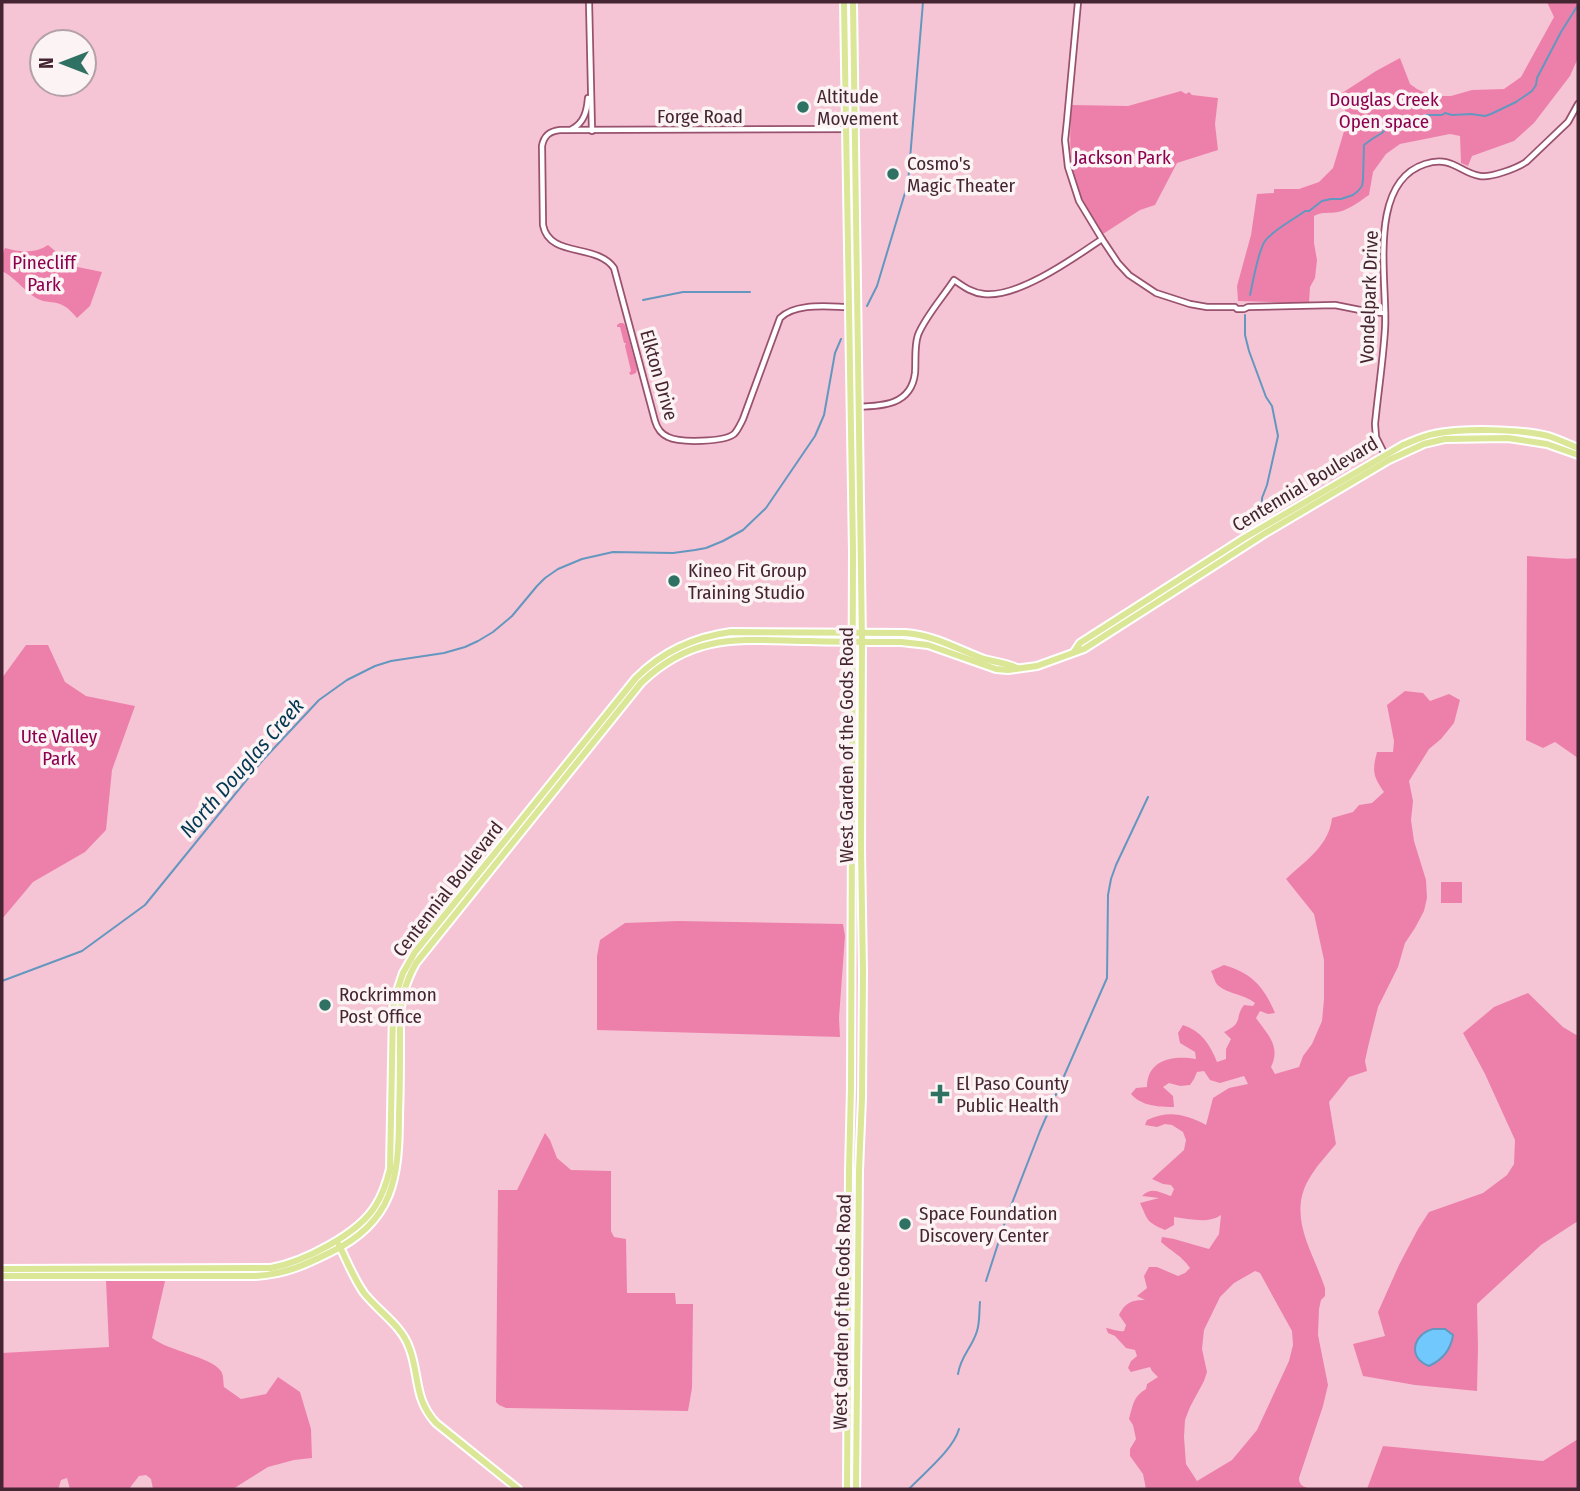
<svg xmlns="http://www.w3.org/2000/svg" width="1580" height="1491" viewBox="0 0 1580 1491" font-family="'Fira Sans Condensed',sans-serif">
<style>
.green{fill:#ed80aa;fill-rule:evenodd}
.water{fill:#71c8fc;stroke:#6497bf;stroke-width:2}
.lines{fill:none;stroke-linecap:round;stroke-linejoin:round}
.stream{stroke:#6497bf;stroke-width:2}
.minor-casing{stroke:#99526d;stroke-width:8}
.major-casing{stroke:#fff;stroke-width:10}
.minor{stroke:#fff;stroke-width:4.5}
.major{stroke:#dbe697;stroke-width:6}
.poi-dot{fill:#2f7263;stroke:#fcf3f5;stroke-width:2.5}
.labels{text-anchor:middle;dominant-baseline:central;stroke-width:7;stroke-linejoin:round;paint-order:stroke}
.poi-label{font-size:19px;fill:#442531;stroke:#fcf3f5;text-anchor:start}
.park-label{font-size:19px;fill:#8c004e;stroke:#fcf3f5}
.street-label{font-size:19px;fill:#442531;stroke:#fcf3f5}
.water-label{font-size:21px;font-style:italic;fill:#023751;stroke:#fcf3f5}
</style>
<rect width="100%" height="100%" fill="#f6c5d5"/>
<!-- green -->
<g class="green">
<path d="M1547,2H1578V58L1570,76L1534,123L1514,141L1472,156L1468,166L1461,163L1460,136L1450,134L1400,144L1386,154L1373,172L1369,195C1360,201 1349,210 1338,212C1329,214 1323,211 1314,216V243L1317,260L1315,278L1310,287L1309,303L1238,301L1237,286L1251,235L1257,194L1274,193V189H1299L1319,182L1333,168L1348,118L1339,95L1376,71L1400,58L1410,84L1417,89L1432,96H1451L1472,90L1504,89L1521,77L1554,17Z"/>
<path d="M1181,91L1186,94L1189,92L1192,95L1218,98L1215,124L1218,150L1177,163L1155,205L1140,210L1103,234C1071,188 1067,161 1072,105L1128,106Z"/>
<path d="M48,245L73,266L102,272L90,306L77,318C58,294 50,308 33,296C22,288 14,277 2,271V255L5,248C19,252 35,254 48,245Z"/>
<polygon points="620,323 623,323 625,325 637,369 636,373 631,375 629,373 631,371 625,346 626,343 624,343 620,327 617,327 617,325"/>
<path d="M1527,556C1544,557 1562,560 1578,558V758L1555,742L1543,748L1526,740Z"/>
<polygon points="26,645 48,645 65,682 86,696 135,706 112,770 106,830 85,852 33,882 2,919 2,678"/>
<path d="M1405,691L1423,693L1430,701L1449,694L1460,700L1454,723L1441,739L1429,749L1409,781L1413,801L1411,820L1414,841L1426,880L1427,898L1424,911L1415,928L1405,943L1398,967L1378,1007L1368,1047L1365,1061L1367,1071L1349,1077L1329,1102L1336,1144C1328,1154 1319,1163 1312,1174C1285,1214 1312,1249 1325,1288V1296L1321,1300L1319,1309L1318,1335L1328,1385L1323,1406L1299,1478C1299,1486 1304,1487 1311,1489H1146L1143,1474L1130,1456V1449L1136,1439L1133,1425L1129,1419C1133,1405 1133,1397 1146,1389L1147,1384L1158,1377L1152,1371L1150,1367L1131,1372L1128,1368L1131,1361L1137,1356L1135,1350L1126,1348L1115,1336L1108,1333L1106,1328C1112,1329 1119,1332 1124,1331L1126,1325L1119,1315C1125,1303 1131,1300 1145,1300L1137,1296L1147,1288L1144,1276L1149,1267H1157L1178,1276L1185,1273L1190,1268C1182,1256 1171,1251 1161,1242L1162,1237L1174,1239L1209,1249L1219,1234L1221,1215C1209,1224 1189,1219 1174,1217V1225L1165,1230C1146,1222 1148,1220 1140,1203L1159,1198L1142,1196C1152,1186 1160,1193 1171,1196L1174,1189L1171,1185L1163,1184L1152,1179L1184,1150L1186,1140L1183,1132L1172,1125L1165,1124L1157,1127L1145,1125L1147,1120C1168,1110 1186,1114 1206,1125L1213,1098L1229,1088L1248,1084L1244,1076L1220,1083L1210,1080L1204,1071L1197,1072L1194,1079L1190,1085L1180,1086L1169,1083L1163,1087L1173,1096L1174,1107C1159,1107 1141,1106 1131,1094L1136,1088L1147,1087C1147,1059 1174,1055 1196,1059L1195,1052L1180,1043L1178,1033L1183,1025C1201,1031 1210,1044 1217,1062L1226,1059V1049L1231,1039L1224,1032C1244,1023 1234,1018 1244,1005L1253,1006L1255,1003C1243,993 1224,994 1216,983C1214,979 1213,975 1211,971L1224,965C1252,973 1264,987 1275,1013L1268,1014L1260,1011L1256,1018C1268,1035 1281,1046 1271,1067L1275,1074L1299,1067L1303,1056L1312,1044L1322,1021L1324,999V960L1314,914L1286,879C1305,861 1329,846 1332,818L1353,812L1359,805L1372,803L1384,792C1373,776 1372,771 1377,752H1393L1394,741L1387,705ZM1255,1271L1260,1273L1292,1331L1293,1345L1289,1361L1257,1430L1232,1460L1197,1481L1186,1464L1184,1437L1185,1420L1190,1407L1204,1381L1207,1372L1202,1349L1204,1330L1220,1297L1234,1283Z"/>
<rect x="1441" y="882" width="21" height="21"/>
<polygon points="678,921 843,924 845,936 839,1018 840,1037 597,1030 597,956 600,940 625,923"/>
<polygon points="1528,993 1563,1027 1578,1036 1578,1221 1541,1245 1477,1304 1478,1348 1477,1391 1415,1385 1363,1376 1353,1344 1385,1336 1378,1312 1399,1265 1418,1229 1429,1212 1483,1193 1507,1175 1514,1164 1515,1140 1485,1074 1463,1033 1494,1007"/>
<polygon points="545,1133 550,1140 557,1158 571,1170 611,1171 611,1231 614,1237 626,1239 627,1293 675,1293 676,1304 693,1304 692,1388 688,1411 506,1408 499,1405 496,1402 498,1190 517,1190"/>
<path d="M106,1281H165L152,1338C169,1351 211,1357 221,1371C224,1376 223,1382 224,1387L241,1399L266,1394L278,1377L300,1392L311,1429L312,1458L294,1460L268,1467L233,1489H153L151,1479L146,1475L139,1476L129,1489H70L67,1478L61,1480L59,1487L57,1489H2V1353L109,1347Z"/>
<polygon points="1578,1439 1578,1489 1367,1489 1383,1446 1543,1461"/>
</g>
<!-- water -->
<path class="water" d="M1433,1329H1445L1453,1335C1451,1349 1442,1360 1429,1366C1407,1358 1413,1334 1433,1329Z"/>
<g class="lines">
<!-- stream -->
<g class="stream">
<path d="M1250,295C1253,282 1258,251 1265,241C1273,230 1293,220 1305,211H1309L1322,201L1331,199H1341L1353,195L1358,191L1362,186L1363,180L1364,145L1372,139L1382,133L1393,122L1427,115H1442L1445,113L1452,115L1471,114L1485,116L1491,114L1516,102L1532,91L1536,85L1537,78L1561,32L1578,5"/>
<polyline points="643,300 683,292 750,292"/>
<polyline points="867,306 877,286 908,183 923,2"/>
<polyline points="1245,315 1245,335 1249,351 1266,397 1272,406 1278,436 1267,485 1262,498 1262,513"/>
<polyline points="2,981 82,951 145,905 262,761 319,700 347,680 375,666 391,661 444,653 465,647 478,641 493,632 512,616 537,586 545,578 558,569 582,559 613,552 673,553 695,550 706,548 723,541 743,530 766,508 815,436 824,415 835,353 841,339"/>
<polyline points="986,1281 1007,1216 1040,1131 1107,978 1108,895 1111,879 1116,865 1148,797"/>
<path d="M958,1374C961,1355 972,1348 977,1331C980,1322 979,1311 980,1302"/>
<path d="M909,1489C924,1473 953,1450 959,1429"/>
</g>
<!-- minor casing -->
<g class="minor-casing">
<g id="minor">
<polyline points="589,2 592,131"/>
<polyline points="1078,2 1067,121 1065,140 1068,167 1079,201 1102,239 1118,263 1129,275 1156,293 1190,304 1207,307 1235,307 1237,309 1244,309 1248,307 1335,305 1370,312 1385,313"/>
<path d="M572,129C584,123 587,111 588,98"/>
<path d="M851,307C830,307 796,302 780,318L743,419C740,425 738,430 734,434C724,442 680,443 668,437C661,434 657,428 655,421L614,268C597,243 549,258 543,225L542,146C544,135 550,131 560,130L855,129"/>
<path d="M851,407C877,406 911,408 915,373C916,360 914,347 918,335C925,317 943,297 954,280C964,287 972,293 984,294C1018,298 1074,258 1102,239"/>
<path d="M1386,457L1376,437L1375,424C1378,393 1383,361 1385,329C1388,283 1366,183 1425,164C1452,155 1460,173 1480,176C1491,178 1517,168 1526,162L1568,122L1578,104"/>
</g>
</g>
<!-- major casing -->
<g class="major-casing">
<g id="major">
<polyline points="844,2 853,552 851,1087 849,1171 847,1489"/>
<polyline points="853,2 862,642 861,849 863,972 862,1098 859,1171 856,1489"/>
<path d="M1074,652L1080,643L1244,538L1403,445C1413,441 1423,436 1434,434C1462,428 1520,429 1548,436C1558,439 1568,444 1578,448"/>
<path d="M339,1245C347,1261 354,1279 364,1293C379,1312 401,1325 409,1347C420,1375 413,1398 436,1423L518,1489"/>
<path d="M2,1269L271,1268C303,1262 359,1234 376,1205C383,1194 387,1181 390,1169L393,1009L396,994L403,973L415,952L636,678C663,651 694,637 731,632L905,633C934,635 957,649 984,659C995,662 1006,663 1017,668"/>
<path d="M2,1276H256C286,1274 305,1265 331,1252C394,1222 399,1177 399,1114C400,1091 400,1068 400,1045C400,1027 399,1009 404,992C407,981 411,972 416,963L641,683C694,632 741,640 808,641C839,642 870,642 901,642L928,645L996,669L1008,670L1037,666L1084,649L1264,534L1389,460L1424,444L1445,439L1508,438L1547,444L1578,455"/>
</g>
</g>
<!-- minor -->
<use href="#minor" class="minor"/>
<!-- major -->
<use href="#major" class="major"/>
</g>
<!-- markers -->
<g class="poi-dot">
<circle cx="803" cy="107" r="7"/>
<circle cx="893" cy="174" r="7"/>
<circle cx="674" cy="581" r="7"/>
<circle cx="325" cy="1005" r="7"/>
<path d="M936.5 1083.5h7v7h7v7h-7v7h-7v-7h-7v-7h7z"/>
<circle cx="905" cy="1224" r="7"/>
</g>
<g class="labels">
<!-- poi labels -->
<g class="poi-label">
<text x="817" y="96">Altitude<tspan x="817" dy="22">Movement</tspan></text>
<text x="907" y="163">Cosmo's<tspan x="907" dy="22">Magic Theater</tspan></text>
<text x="688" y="570">Kineo Fit Group<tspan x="688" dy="22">Training Studio</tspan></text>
<text x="339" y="994">Rockrimmon<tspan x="339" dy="22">Post Office</tspan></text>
<text x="956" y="1083">El Paso County<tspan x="956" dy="22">Public Health</tspan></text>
<text x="919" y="1213">Space Foundation<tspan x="919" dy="22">Discovery Center</tspan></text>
</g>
<!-- park labels -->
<g class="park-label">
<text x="1384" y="99">Douglas Creek<tspan x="1384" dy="22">Open space</tspan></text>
<text x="1122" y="157">Jackson Park</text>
<text x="44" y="262">Pinecliff<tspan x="44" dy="22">Park</tspan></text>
<text x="59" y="736">Ute Valley<tspan x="59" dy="22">Park</tspan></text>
</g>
<!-- street labels -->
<g class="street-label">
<text x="700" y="116">Forge Road</text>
<text transform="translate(1369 297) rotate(-88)">Vondelpark Drive</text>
<text transform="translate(659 375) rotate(74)">Elkton Drive</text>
<text transform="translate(1305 484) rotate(-31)">Centennial Boulevard</text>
<text transform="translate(846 745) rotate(-90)">West Garden of the Gods Road</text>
<text transform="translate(448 889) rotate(-52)">Centennial Boulevard</text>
<text transform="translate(842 1312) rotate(-89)">West Garden of the Gods Road</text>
</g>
<!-- water labels -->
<g class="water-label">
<text transform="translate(242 768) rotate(-49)">North Douglas Creek</text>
</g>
</g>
<!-- border -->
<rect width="1580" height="1491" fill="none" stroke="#442531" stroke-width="7"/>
<!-- north arrow -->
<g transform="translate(63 63) rotate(270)"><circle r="33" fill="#fcf3f5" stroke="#b2a1a7" stroke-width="2"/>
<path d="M0-5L12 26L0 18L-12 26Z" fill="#2f7263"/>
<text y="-10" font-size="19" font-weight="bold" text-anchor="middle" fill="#442531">N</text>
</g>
</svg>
